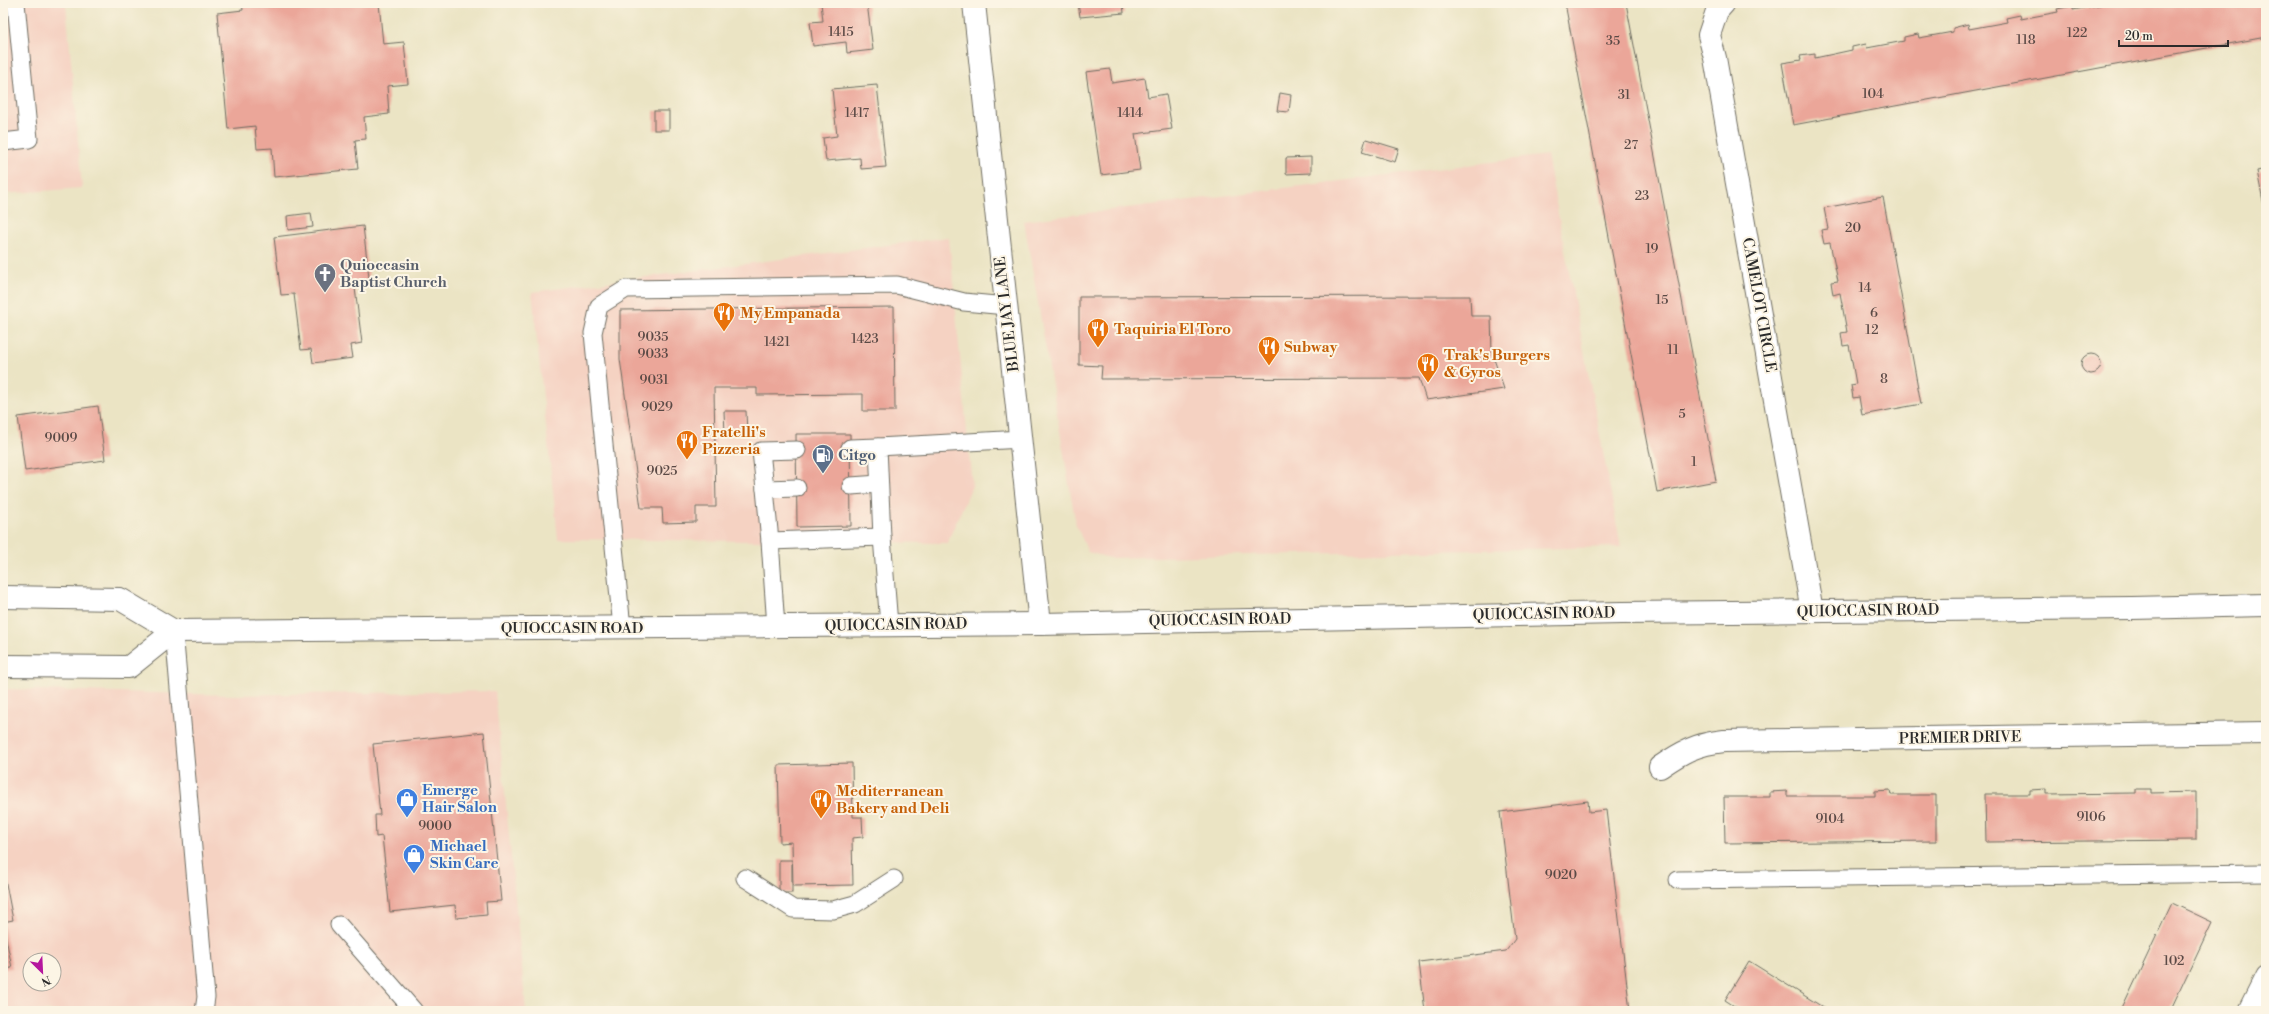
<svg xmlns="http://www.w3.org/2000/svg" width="2269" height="1014" viewBox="0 0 2269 1014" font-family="'Libre Bodoni',serif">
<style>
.built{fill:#f5d2c2;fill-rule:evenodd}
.building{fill:#eba699}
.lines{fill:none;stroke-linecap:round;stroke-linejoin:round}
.lane-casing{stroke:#6e6c61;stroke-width:19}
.street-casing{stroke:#6e6c61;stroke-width:24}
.secondary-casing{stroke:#6e6c61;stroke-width:24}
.lane{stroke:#fff;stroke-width:17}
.street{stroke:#fff;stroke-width:22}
.secondary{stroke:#fff;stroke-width:22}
.labels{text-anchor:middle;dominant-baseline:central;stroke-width:4;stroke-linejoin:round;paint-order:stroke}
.number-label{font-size:13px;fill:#5b4a46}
.worship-label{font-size:15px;font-weight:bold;fill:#5b616d;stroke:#fcf5e5;text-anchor:start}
.street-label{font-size:15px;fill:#2b2b2b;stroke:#fcf5e5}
.food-label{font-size:15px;font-weight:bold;fill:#c56008;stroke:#fcf5e5;text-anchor:start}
.service-label{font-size:15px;font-weight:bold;fill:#4e5e75;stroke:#fcf5e5;text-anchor:start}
.shop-label{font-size:15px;font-weight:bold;fill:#366cbe;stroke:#fcf5e5;text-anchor:start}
</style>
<rect width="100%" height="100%" fill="#fcf5e5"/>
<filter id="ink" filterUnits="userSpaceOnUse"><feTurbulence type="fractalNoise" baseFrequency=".025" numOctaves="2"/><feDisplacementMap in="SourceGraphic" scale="8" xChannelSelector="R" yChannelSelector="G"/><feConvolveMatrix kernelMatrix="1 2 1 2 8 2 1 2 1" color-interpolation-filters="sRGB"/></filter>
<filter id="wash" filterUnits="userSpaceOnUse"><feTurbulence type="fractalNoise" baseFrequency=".012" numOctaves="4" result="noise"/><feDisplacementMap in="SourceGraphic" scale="16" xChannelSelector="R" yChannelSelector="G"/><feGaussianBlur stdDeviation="0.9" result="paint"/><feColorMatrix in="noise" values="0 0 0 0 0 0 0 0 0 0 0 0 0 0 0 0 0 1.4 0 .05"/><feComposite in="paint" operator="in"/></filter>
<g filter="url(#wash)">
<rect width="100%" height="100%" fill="#ebe4c4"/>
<!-- built -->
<g class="built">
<polygon points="3,3 66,3 82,188 3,194"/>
<polygon points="1547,155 1621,547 1109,558 1088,552 1076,525 1024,221"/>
<polygon points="949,237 972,486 947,543 558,539 532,292"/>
<path d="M3,689L232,695L495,691L526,1011H3ZM30,960H54V984H30Z"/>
</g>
<g id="blocks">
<!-- building -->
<g class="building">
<polygon points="242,3 379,3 383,44 404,42 408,84 387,86 389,114 364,117 366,139 355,140 358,169 274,177 272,148 257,149 255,126 228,129 217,13 243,10"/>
<polygon points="690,3 703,3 703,4 690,6"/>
<polygon points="821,3 867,3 873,50 847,53 846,42 813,46 810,22 823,21"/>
<polygon points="1078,3 1123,3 1124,13 1080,17"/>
<polygon points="1565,3 1626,3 1716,481 1657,492"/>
<polygon points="2110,3 2266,3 2266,37 1793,125 1782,63 1801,60 1800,56 1815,54 1815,58 1852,50 1852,47 1866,44 1867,48 1904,41 1904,37 1918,34 1919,38 1953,32 1953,28 1968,24 1969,29 2007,22 2006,18 2020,15 2021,19 2058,12 2057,9 2073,6 2073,10"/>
<polygon points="1110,69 1112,83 1145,78 1148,97 1166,94 1172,129 1135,134 1140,170 1101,175 1086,72"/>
<polygon points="877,85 886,167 861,169 860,158 826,161 823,138 837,136 832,89"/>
<polygon points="1280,93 1291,95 1289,112 1277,111"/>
<rect x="654" y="111" width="15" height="19"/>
<polygon points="1366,139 1399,149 1395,162 1362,152"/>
<polygon points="1311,157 1311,173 1286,174 1286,158"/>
<polygon points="2266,169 2266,211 2265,211 2257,171"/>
<polygon points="1883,197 1921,404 1862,415 1859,397 1853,398 1851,385 1856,384 1849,345 1843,346 1841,333 1847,332 1840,293 1833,295 1831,282 1838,281 1830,243 1824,244 1821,230 1828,229 1824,208"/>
<polygon points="311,213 313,227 288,230 287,216"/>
<polygon points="363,226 370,286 355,288 362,343 351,345 353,358 313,363 311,349 301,350 294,294 281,295 274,237"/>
<polygon points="1470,296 1471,316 1491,316 1492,353 1504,389 1426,400 1419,378 1101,379 1102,366 1079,365 1079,297"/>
<polygon points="894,307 895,411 863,411 863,394 757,395 757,388 714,388 716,507 696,507 696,522 663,523 662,508 641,508 620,359 620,310"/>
<circle cx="2091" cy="364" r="10"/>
<polygon points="98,406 105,460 25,471 18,417"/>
<polygon points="724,411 746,411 747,434 725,434"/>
<polygon points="796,434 850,434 851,526 797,527"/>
<polygon points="484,732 501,901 486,902 487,915 456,918 455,905 390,912 382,836 376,837 375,815 380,815 373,744"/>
<polygon points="852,763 853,817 862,817 863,837 852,838 853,885 793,886 792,842 780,843 778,765"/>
<polygon points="2046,789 2046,794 2136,793 2136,789 2151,789 2151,793 2196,792 2196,840 1986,842 1985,794 2030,794 2030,790"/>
<polygon points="1890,790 1891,795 1936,795 1936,841 1725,843 1724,797 1770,797 1770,792 1787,791 1787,796 1875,796 1875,791"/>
<polygon points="1588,801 1589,812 1606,810 1630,1011 1425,1011 1419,962 1506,951 1515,939 1500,812"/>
<rect x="779" y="860" width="13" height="33"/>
<polygon points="3,868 13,920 3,922"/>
<polygon points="2172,903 2212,922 2170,1011 2121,1011"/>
<polygon points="3,923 12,968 3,969"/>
<polygon points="1749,961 1829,1011 1742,1011 1725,1000"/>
</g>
</g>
</g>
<g filter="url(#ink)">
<use href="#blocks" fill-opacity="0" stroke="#6e6c61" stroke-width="1"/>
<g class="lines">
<!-- lane casing -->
<g class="lane-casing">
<g id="lane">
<polyline points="3,142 29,139 16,3"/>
<polyline points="850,448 878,447"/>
<polyline points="851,486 879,484"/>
<polyline points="765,489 761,451 797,450"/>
<polyline points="770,541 765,489 797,488"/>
<polyline points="889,625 882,537 878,447 1022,439"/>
<polyline points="776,627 770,541 882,537"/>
<polyline points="622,628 593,333 599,306 626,289 897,285 964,302 1006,306"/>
<polyline points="174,631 206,997 204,1011"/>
<polyline points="745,878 793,909 833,910 855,904 894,879"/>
<polyline points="1678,880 2266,873"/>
<polyline points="339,925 414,1011"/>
</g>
</g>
<!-- street casing -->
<g class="street-casing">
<g id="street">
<polyline points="974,3 1040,624"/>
<polyline points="1724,3 1717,11 1709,35 1715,58 1812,611"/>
<path d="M1660,767C1682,752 1696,744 1724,741L2266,733"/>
<polyline points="2249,1011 2266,977"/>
</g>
</g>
<!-- secondary casing -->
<g class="secondary-casing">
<g id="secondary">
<polyline points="3,597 120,599 174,631 1040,624 1622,613 2132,608 2266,605"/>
<polyline points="3,666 129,667 174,631"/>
</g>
</g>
<!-- lane -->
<use href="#lane" class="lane"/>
<!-- street -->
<use href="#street" class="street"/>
<!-- secondary -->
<use href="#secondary" class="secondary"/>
</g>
</g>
<!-- icons -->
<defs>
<g id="church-pin" transform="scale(1.15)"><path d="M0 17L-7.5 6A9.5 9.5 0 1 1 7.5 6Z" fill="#6b7280" stroke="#fcf5e5"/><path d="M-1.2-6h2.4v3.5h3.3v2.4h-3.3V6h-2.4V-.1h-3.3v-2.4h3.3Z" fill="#fff"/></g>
<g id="restaurant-pin" transform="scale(1.15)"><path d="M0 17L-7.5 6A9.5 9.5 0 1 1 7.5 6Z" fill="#e8710a" stroke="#fcf5e5"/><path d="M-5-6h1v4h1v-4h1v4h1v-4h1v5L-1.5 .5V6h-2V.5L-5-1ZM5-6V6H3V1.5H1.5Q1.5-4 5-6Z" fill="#fff"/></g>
<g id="fuel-pin" transform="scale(1.15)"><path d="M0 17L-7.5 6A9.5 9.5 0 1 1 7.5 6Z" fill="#5c6f8a" stroke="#fcf5e5"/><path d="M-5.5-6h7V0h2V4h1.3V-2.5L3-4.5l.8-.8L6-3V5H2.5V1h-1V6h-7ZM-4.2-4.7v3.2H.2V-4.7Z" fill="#fff"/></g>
<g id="shop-pin" transform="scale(1.15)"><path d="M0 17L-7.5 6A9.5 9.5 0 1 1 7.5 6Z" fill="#3f7fe0" stroke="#fcf5e5"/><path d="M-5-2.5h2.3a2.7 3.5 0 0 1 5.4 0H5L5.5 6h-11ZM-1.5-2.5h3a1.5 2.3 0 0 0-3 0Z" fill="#fff"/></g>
</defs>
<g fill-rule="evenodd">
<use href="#church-pin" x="325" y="274"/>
<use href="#restaurant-pin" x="724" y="313"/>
<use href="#restaurant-pin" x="1098" y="329"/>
<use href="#restaurant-pin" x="1269" y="347"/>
<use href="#restaurant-pin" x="1428" y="364"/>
<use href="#restaurant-pin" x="687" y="441"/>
<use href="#fuel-pin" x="823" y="455"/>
<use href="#shop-pin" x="407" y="799"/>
<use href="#restaurant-pin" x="821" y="800"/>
<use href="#shop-pin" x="414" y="855"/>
</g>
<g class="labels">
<!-- number labels -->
<g class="number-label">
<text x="841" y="32">1415</text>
<text x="2077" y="33">122</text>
<text x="2026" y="40">118</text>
<text x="1613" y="41">35</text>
<text x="1873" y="94">104</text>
<text x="1624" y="95">31</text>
<text x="857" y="113">1417</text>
<text x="1130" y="113">1414</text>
<text x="1631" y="145">27</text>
<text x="1642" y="196">23</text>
<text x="1853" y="228">20</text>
<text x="1652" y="249">19</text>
<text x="1865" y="288">14</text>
<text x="1662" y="300">15</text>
<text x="1874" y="313">6</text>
<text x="1872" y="330">12</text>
<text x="653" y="337">9035</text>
<text x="865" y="339">1423</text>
<text x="777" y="342">1421</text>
<text x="1673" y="350">11</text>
<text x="653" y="354">9033</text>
<text x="1884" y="379">8</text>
<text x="654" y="380">9031</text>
<text x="657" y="407">9029</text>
<text x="1682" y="414">5</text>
<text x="61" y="438">9009</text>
<text x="1694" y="462">1</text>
<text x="662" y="471">9025</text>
<text x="2091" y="817">9106</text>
<text x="1830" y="819">9104</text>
<text x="435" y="826">9000</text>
<text x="1561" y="875">9020</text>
<text x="2174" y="961">102</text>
</g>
<!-- worship labels -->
<g class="worship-label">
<text x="340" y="265">Quioccasin<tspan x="340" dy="17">Baptist Church</tspan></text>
</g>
<!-- street labels -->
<g class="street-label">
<text transform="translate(1759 305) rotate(80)">CAMELOT CIRCLE</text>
<text transform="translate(1007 314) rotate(-97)">BLUE JAY LANE</text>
<text transform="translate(1868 611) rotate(-1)">QUIOCCASIN ROAD</text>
<text transform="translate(1544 614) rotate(-1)">QUIOCCASIN ROAD</text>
<text transform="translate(1220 620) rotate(-1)">QUIOCCASIN ROAD</text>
<text transform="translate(896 625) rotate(-1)">QUIOCCASIN ROAD</text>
<text x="572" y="628">QUIOCCASIN ROAD</text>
<text transform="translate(1960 738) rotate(-1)">PREMIER DRIVE</text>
</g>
<!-- food labels -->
<g class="food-label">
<text x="740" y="313">My Empanada</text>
<text x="1114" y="329">Taquiria El Toro</text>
<text x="1284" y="347">Subway</text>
<text x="1444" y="355">Trak's Burgers<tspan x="1444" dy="17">&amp; Gyros</tspan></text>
<text x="702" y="432">Fratelli's<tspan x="702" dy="17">Pizzeria</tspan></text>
<text x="836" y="791">Mediterranean<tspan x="836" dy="17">Bakery and Deli</tspan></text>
</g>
<!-- service labels -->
<g class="service-label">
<text x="838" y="455">Citgo</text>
</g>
<!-- shop labels -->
<g class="shop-label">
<text x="422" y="790">Emerge<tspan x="422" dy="17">Hair Salon</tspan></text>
<text x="430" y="846">Michael<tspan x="430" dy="17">Skin Care</tspan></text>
</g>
</g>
<!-- margin -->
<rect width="2269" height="1014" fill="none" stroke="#fcf5e5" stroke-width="16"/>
<!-- north arrow -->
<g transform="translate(42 972) rotate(156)"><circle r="19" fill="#fcf5e5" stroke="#a8a49b"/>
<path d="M0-3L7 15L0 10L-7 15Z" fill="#b5179e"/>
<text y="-6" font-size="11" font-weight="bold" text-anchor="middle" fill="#2b2b2b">N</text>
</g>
<!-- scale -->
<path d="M2119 40v6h109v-6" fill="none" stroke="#2b2b2b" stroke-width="2"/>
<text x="2125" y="40" font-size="12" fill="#2b2b2b" stroke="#fcf5e5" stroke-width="3" paint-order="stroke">20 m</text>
</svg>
